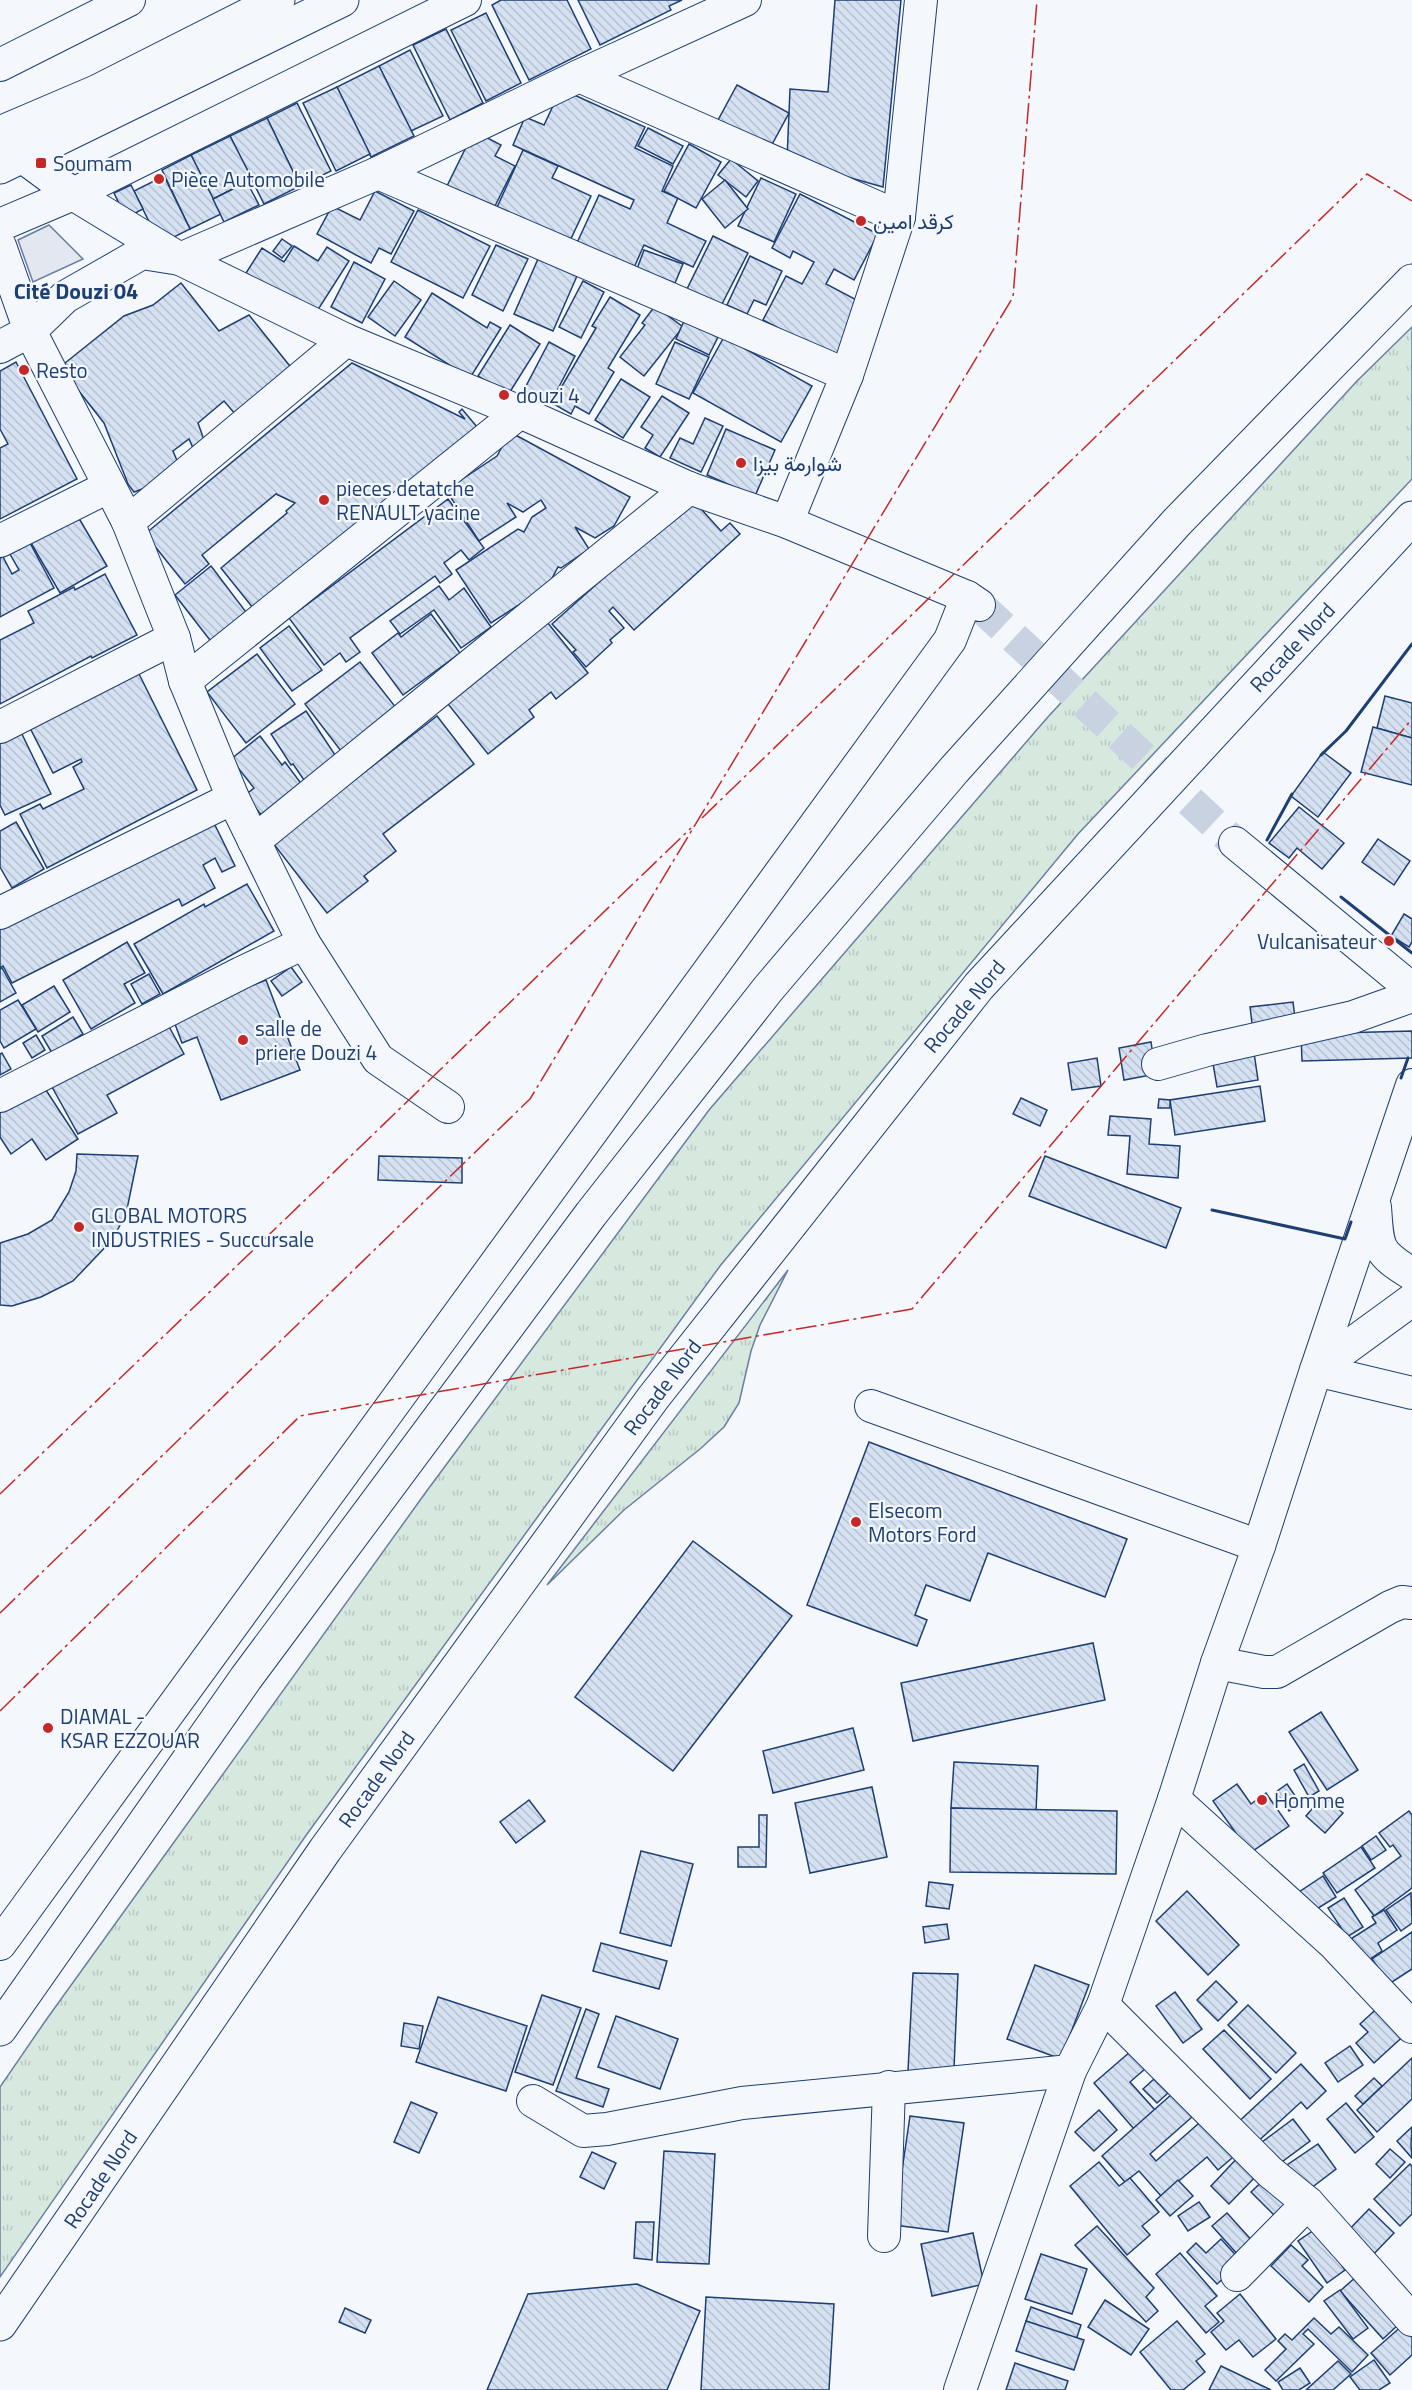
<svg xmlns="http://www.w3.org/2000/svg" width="1412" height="2390" viewBox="0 0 1412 2390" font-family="'Titillium Web',Vazirmatn,sans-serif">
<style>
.grass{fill:url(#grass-tufts);stroke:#687fa3;stroke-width:1.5}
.parking{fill:#e3e8f0;stroke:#687fa3;stroke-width:1.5}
.building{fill:url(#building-back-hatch);stroke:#1d3f73;stroke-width:1.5}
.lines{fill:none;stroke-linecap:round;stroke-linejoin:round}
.minor-tunnel{stroke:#c9d2e0;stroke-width:32;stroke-dasharray:32 16;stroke-linecap:butt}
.minor-casing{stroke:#1d3f73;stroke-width:34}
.highway-casing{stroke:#1d3f73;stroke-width:35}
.minor{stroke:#f4f7fb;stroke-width:32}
.highway{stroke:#f4f7fb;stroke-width:33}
.wall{stroke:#1d3f73;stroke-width:3}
.power{stroke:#c62828;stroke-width:1.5;stroke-dasharray:21 4.5 3 4.5;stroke-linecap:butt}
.poi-dot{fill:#c62828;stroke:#f4f7fb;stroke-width:2}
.labels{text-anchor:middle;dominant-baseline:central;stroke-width:4.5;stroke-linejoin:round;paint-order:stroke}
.poi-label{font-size:21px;fill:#1d3f73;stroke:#f4f7fb;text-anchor:start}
.street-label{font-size:21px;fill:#1d3f73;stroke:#f4f7fb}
.neighbourhood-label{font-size:22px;font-weight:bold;fill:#1d3f73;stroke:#f4f7fb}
</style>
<defs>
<pattern id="grass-tufts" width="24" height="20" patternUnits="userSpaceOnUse" patternTransform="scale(1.5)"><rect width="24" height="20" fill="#d7e8df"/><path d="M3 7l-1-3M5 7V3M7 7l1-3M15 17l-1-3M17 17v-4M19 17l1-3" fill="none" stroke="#b8c8c3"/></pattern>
<pattern id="building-back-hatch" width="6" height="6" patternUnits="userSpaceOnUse" patternTransform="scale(1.5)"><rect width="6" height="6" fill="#d5e0f0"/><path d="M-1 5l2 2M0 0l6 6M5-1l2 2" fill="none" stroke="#b6c1d1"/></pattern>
</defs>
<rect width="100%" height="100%" fill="#f4f7fb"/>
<!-- grass -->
<g class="grass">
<polygon points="1412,327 1412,479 1078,834 720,1266 307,1834 0,2277 0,2087 46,2020 426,1492 709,1110 1047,718 1357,381"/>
<polygon points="788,1270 760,1325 751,1351 739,1403 724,1427 700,1449 624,1510 547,1585"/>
</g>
<!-- parking -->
<polygon class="parking" points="49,225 83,259 33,282 18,240"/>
<!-- building -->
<g class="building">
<polygon points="501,0 567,0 591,49 529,80 492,5"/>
<polygon points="578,0 682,0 669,6 671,10 600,45"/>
<polygon points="835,0 901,0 883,187 787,160 790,89 828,92"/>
<polygon points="486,13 521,83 486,101 451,30"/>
<polygon points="446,29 483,103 450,120 413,45"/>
<polygon points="410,50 443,116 411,131 379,66"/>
<polygon points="379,66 414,136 371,157 337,87"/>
<polygon points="737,85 789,113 769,150 717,122"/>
<polygon points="337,87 370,154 336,171 303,103"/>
<polygon points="561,89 645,127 635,148 673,166 662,191 678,198 667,223 706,241 693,267 644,245 633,270 576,245 599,195 630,209 634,200 513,145 525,117 544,125"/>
<polygon points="297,103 331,171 300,186 267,118"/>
<polygon points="267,118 300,186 264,204 230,136"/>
<polygon points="648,128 683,146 673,164 638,146"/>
<polygon points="474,131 501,145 495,156 515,166 493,210 447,186"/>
<polygon points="230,136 252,179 213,199 191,155"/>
<polygon points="689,144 721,162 696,208 664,191"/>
<polygon points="523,150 558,166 552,178 591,196 568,245 495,212"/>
<polygon points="191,155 221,214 190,229 162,170"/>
<polygon points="731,159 758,181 746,197 718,175"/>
<polygon points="164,176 190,229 160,244 134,191"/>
<polygon points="761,178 796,194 774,242 738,226"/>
<polygon points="725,180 748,209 725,228 702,199"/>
<polygon points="247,182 259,205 224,222 213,199"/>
<polygon points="131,185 143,209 126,218 114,193"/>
<polygon points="375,191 414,211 391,254 379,248 371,263 317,234 332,206 360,220"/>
<polygon points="800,194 878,234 854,280 834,269 826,284 868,306 839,360 763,320 786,276 802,284 814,262 793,251 790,258 772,248"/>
<polygon points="418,210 490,246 463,298 391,262"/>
<polygon points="713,236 748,253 721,306 687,289"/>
<polygon points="282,239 292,246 282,258 273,251"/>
<polygon points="496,245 528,259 503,311 472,295"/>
<polygon points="294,246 318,261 327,247 349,261 314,316 246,273 262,248 284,262"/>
<polygon points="644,250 683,264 675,283 637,269"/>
<polygon points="750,256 782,271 766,305 754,300 747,314 727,305"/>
<polygon points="538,259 577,276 553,331 514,314"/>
<polygon points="354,262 385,279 362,323 331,307"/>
<polygon points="394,281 421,300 395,336 368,317"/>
<polygon points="583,281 604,292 581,338 559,327"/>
<polygon points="181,283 219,331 249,315 293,370 236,415 224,401 198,423 204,440 193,448 189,439 173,451 178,463 148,487 134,492 128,484 104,423 60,367 124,316 153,305"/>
<polygon points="432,293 487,328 490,322 501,328 470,378 405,337"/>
<polygon points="610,297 640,315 608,368 614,372 589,414 575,406 571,414 552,403 596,328 592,326"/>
<polygon points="655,306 683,327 644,376 620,357 645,325 642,323"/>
<polygon points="684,321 718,337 709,355 676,339"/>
<polygon points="510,325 540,344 508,395 478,376"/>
<polygon points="724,337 812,386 781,442 693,393"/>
<polygon points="549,342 575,356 550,404 524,390"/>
<polygon points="675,342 709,357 689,399 656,384"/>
<polygon points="16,362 77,479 0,519 0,448 8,444 0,429 0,371"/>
<polygon points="352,363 465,419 459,412 462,409 477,427 253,608 221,568 287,513 286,511 295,503 276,494 202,555 209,564 185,584 145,534"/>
<polygon points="621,379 650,397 623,438 595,420"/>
<polygon points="662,396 689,413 660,457 645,448 653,435 641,427"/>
<polygon points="705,418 723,426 701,472 670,458 680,438 693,444"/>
<polygon points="726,429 775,450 755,496 707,475"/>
<polygon points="510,432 630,497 614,526 595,538 575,527 589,549 561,568 558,567 548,586 491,623 456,570 518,529 524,532 532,517 546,508 541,500 523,512 507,503 516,517 479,541 446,490 497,456"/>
<polygon points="448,499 484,548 469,560 461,550 444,563 452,574 440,583 435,576 350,638 360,652 346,662 340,653 324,665 289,618"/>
<polygon points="692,499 721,531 730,523 740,534 634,630 613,607 609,611 624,628 610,640 612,643 586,667 573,652 576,650 552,624"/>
<polygon points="77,515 107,566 60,593 31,543"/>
<polygon points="30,543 54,588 0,617 0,558 3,557 12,574 19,570 10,554"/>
<polygon points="211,566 249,616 213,644 175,595"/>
<polygon points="105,574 137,635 92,658 91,656 0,704 0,640 34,623 28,611 74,587 75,590"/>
<polygon points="439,586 449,600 464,588 491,627 461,648 434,610 400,634 390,621"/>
<polygon points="431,614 460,653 403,695 372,653 398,633 401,637"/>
<polygon points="547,622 588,673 556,699 551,692 529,710 534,717 488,754 444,699"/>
<polygon points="289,626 322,670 292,691 260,648"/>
<polygon points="257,654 295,704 246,743 207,692"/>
<polygon points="360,662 397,709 341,751 305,704"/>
<polygon points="136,668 197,790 47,868 20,814 40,804 43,809 84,789 73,767 82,762 81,759 53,773 28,724"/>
<polygon points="1385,696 1412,703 1412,738 1377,728"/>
<polygon points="306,711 337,758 304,780 293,764 291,765 271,734"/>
<polygon points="437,716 474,764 383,834 396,851 364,876 368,881 327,913 273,843"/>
<polygon points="1373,727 1412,738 1412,785 1361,772"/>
<polygon points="19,728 51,794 5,815 0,805 0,737"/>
<polygon points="260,736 282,765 285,762 303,786 263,817 245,795 254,788 231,759"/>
<polygon points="1323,752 1351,773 1318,817 1291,796"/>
<polygon points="1299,807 1344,843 1322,869 1297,848 1289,858 1269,843"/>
<polygon points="211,817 235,866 222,872 215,858 203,865 215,888 182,906 179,899 12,983 3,966 0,968 0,928"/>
<polygon points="16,822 44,869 12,888 0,867 0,831"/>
<polygon points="1378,839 1410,861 1394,885 1362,862"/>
<polygon points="247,884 274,931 163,994 134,944 204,904 205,907"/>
<polygon points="1404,914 1412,919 1412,942 1409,947 1391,936"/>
<polygon points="127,942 145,973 124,984 135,1003 91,1029 63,980"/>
<polygon points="291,967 302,982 282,996 271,981"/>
<polygon points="2,968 16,993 0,1002 0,969"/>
<polygon points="149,974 160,994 142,1004 131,984"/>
<polygon points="266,980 300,1070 221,1100 197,1037 182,1043 172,1016"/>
<polygon points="54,986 70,1012 38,1032 22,1005"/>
<polygon points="18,1000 36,1029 4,1048 0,1041 0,1010"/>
<polygon points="1293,1002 1296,1026 1253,1031 1250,1007"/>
<polygon points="73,1017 83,1034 52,1053 42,1036"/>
<polygon points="167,1023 184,1054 107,1095 117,1113 78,1134 51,1085"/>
<polygon points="1412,1031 1412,1058 1302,1061 1301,1034"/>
<polygon points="36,1035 45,1050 32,1058 23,1043"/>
<polygon points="1151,1042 1156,1074 1124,1080 1119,1048"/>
<polygon points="1253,1046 1258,1080 1217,1087 1211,1052"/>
<polygon points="2,1053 11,1069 0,1075 0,1054"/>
<polygon points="1097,1058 1101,1086 1072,1090 1068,1063"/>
<polygon points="42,1084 78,1139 46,1160 32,1139 11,1154 0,1137 0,1111"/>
<polygon points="1260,1086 1265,1121 1175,1135 1170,1100"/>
<polygon points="1021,1098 1047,1110 1040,1126 1013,1114"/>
<polygon points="1159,1099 1170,1100 1170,1108 1158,1108"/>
<polygon points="1110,1116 1151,1119 1149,1144 1180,1146 1178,1178 1127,1174 1130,1136 1108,1135"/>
<polygon points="77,1154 138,1156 126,1214 112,1240 73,1281 41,1297 12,1306 0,1305 0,1243 28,1234 52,1220 69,1192 76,1171"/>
<polygon points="379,1156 462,1158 462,1183 378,1180"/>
<polygon points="1045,1156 1181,1208 1166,1248 1029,1196"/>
<polygon points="869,1442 1127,1539 1105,1597 988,1553 970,1601 926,1585 915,1615 927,1620 917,1646 807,1605"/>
<polygon points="693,1541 792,1616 673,1771 575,1697"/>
<polygon points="1093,1643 1105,1700 913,1741 901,1683"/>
<polygon points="1321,1712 1358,1770 1327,1790 1289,1732"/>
<polygon points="853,1728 864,1770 773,1793 763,1751"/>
<polygon points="954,1762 1038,1766 1036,1812 951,1808"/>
<polygon points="1304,1764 1319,1791 1309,1797 1294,1770"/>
<polygon points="1237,1784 1251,1804 1266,1793 1289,1826 1250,1853 1213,1801"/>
<polygon points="1287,1784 1300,1803 1289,1811 1276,1792"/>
<polygon points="872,1787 887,1857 810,1873 795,1803"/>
<polygon points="1323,1796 1343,1813 1325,1833 1306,1816"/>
<polygon points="529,1800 545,1821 516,1843 500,1822"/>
<polygon points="951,1808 1117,1811 1116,1874 950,1872"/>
<polygon points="1409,1811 1412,1815 1412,1888 1374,1916 1355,1890 1401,1856 1393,1845 1390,1847 1379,1833"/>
<polygon points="759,1815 767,1815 766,1867 738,1867 738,1847 759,1847"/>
<polygon points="1376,1836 1386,1850 1371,1860 1362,1846"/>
<polygon points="1361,1847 1375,1868 1337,1893 1323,1873"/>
<polygon points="641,1851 693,1864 671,1946 620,1933"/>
<polygon points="1323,1876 1336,1897 1312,1912 1299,1892"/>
<polygon points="929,1882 953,1885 949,1909 926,1906"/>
<polygon points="1187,1891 1239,1945 1208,1975 1156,1921"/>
<polygon points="1411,1893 1412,1923 1401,1931 1386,1910"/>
<polygon points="1344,1898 1363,1927 1347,1937 1328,1908"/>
<polygon points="1384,1910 1397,1930 1378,1943 1382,1951 1364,1963 1349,1940 1376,1923 1372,1917"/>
<polygon points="947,1924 949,1939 925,1943 923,1927"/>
<polygon points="1412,1932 1412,1969 1389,1984 1372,1959"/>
<polygon points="601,1943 667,1961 659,1989 593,1971"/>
<polygon points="1035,1965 1089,1985 1061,2059 1007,2039"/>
<polygon points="913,1973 958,1974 953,2092 907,2090"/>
<polygon points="1216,1981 1237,2002 1218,2021 1197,2000"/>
<polygon points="1175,1992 1202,2029 1183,2043 1156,2006"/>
<polygon points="542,1995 581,2008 553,2085 515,2072"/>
<polygon points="438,1997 527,2026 506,2091 416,2062"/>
<polygon points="1384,2002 1409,2031 1374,2063 1356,2043 1368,2032 1360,2024"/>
<polygon points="1248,2005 1296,2053 1276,2073 1228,2025"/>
<polygon points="586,2009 599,2014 576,2078 609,2089 603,2107 556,2091"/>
<polygon points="616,2016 678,2039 660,2089 598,2067"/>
<polygon points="404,2023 423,2026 419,2049 401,2046"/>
<polygon points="1224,2030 1271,2079 1250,2099 1203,2049"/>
<polygon points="1138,2045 1153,2062 1130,2082 1155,2110 1134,2129 1094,2083"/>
<polygon points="1350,2046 1363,2065 1338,2082 1325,2063"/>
<polygon points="1412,2058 1412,2099 1377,2132 1357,2110"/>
<polygon points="1301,2064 1326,2091 1307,2109 1301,2102 1253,2146 1234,2126"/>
<polygon points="1374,2078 1382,2086 1363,2104 1355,2096"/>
<polygon points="1154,2079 1168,2093 1157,2103 1143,2089"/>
<polygon points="1172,2094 1192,2117 1150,2154 1156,2161 1207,2116 1239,2152 1218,2170 1207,2157 1161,2196 1139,2171 1125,2182 1102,2156"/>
<polygon points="411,2102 437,2113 419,2153 394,2142"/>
<polygon points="1346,2103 1374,2137 1355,2153 1327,2119"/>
<polygon points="1099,2110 1117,2130 1094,2151 1075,2132"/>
<polygon points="910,2116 964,2123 948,2232 894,2225"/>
<polygon points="1293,2119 1310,2141 1271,2170 1254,2148"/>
<polygon points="1412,2127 1411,2145 1412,2158 1397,2141"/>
<polygon points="1318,2144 1336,2169 1306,2192 1287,2165"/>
<polygon points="1390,2149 1405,2162 1390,2178 1376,2164"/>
<polygon points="664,2151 715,2154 709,2264 657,2262"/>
<polygon points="592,2152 616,2163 604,2189 580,2177"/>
<polygon points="1241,2154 1260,2172 1229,2204 1211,2186"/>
<polygon points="1099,2162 1119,2186 1130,2178 1159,2212 1142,2226 1150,2235 1127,2255 1070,2186"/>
<polygon points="1410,2164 1412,2166 1412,2214 1400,2226 1374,2199"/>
<polygon points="1270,2174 1297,2203 1279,2220 1251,2192"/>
<polygon points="1178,2180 1193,2196 1170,2216 1156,2200"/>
<polygon points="1199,2202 1210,2217 1188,2231 1178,2216"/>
<polygon points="1369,2209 1394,2233 1367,2261 1343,2236"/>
<polygon points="1227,2213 1255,2244 1240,2257 1212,2226"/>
<polygon points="636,2222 654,2222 652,2260 634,2258"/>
<polygon points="1097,2226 1154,2288 1146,2297 1158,2311 1146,2322 1075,2245"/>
<polygon points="1317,2228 1345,2270 1327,2283 1298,2241"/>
<polygon points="973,2233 984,2284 932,2296 921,2244"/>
<polygon points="1221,2239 1242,2262 1217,2284 1187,2252 1196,2243 1206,2253"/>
<polygon points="1291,2245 1308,2260 1302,2266 1323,2287 1309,2302 1271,2266"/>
<polygon points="1180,2253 1217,2296 1205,2306 1219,2322 1206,2333 1156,2274"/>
<polygon points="1041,2254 1087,2269 1072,2314 1025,2299"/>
<polygon points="1357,2276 1399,2324 1383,2339 1340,2291"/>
<polygon points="637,2284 700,2311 667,2390 487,2390 528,2294"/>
<polygon points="1340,2290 1368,2328 1353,2339 1324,2301"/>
<polygon points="1240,2294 1276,2339 1253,2357 1239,2340 1226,2350 1211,2332 1224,2321 1217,2313"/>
<polygon points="706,2297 834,2304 829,2390 701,2390"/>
<polygon points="1105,2300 1149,2329 1131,2355 1088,2327"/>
<polygon points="1031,2307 1081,2325 1076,2340 1026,2321"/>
<polygon points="345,2308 371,2320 365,2333 339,2322"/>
<polygon points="1314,2318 1331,2334 1339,2327 1368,2355 1352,2372 1308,2329 1303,2334 1314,2344 1276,2381 1265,2370 1286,2349 1278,2341 1285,2334 1292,2340"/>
<polygon points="1026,2321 1084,2340 1074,2370 1016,2351"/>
<polygon points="1177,2321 1205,2354 1196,2361 1205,2372 1183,2390 1171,2390 1140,2352"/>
<polygon points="1403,2325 1412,2335 1412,2355 1390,2375 1371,2353"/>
<polygon points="1374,2360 1390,2383 1379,2390 1360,2390 1350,2377"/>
<polygon points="1338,2361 1351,2374 1333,2390 1306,2390"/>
<polygon points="1015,2363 1068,2381 1065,2390 1006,2390"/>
<polygon points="1221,2366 1271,2390 1209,2390"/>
<polygon points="1300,2368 1310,2383 1299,2390 1283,2390 1278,2382"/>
</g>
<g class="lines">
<!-- minor-tunnel -->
<polyline class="minor-tunnel" points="979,605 1235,843"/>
<!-- minor casing -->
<g class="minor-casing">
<g id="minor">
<polyline points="0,65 129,0"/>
<polyline points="579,76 899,217"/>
<polyline points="23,157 73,194 180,259 346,340 520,412 689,488 787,522 967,597 979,605"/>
<polyline points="378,173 847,375"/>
<polyline points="0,225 73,194 465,0"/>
<polyline points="0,246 30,331 128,522 174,638 185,681 233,798 304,943 241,973 0,1096"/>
<polyline points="0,347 30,331 65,297 142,253 180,259 378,173 579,76 745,0"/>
<polyline points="128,522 346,340"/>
<polyline points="787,522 847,375 899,217 921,0"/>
<polyline points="0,541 108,487"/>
<polyline points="185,681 520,412"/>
<polyline points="0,727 174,638"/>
<polyline points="254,841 689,488"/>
<polyline points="1235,843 1412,989"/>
<polyline points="0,913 233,798"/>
<polyline points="304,943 378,1059 448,1107"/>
<polyline points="1158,1064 1207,1050 1353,1017 1412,996"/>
<polyline points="1412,1085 1316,1370 1412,1393"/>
<path d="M1375,1207C1378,1248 1376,1252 1412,1274"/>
<polyline points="871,1406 1259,1546"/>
<polyline points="1217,1663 1264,1672 1277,1672 1390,1607 1402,1602 1412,1603"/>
<polyline points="1174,1799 1335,1945 1412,2027"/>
<polyline points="0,1944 950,640 967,597"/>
<polyline points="1103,2005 1270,2172 1308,2203 1412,2320"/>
<polyline points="533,2101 583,2131 607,2129 742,2103 1070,2071"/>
<polyline points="884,2236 889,2087"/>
<polyline points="1237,2275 1308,2203"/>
<polyline points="960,2390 1070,2071 1103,2005 1174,1799 1217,1663 1259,1546 1316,1370 1412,1300"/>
</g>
</g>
<!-- highway casing -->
<g class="highway-casing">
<g id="highway">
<polyline points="0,133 96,92 278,0"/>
<polyline points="0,167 342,0"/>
<polyline points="0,2029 246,1678 591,1214 768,989 954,770 1177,522 1412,281"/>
<polyline points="0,2324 325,1850 653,1398 979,986 1412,518"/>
</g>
</g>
<!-- minor -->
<use href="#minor" class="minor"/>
<!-- highway -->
<use href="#highway" class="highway"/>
<!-- wall -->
<g class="wall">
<polyline points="1321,755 1346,731 1412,644"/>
<polyline points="1267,840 1292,794"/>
<polyline points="1341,897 1412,953"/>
<polyline points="1401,1078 1408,1058"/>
<polyline points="1212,1210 1345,1239 1351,1222"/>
</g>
<!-- power -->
<g class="power">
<polyline points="702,818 1367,174 1412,201"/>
<polyline points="0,1494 691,828"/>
<polyline points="0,1613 530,1099 1013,297 1037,0"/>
<polyline points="0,1711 300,1416 912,1309 1412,719"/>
</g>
</g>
<!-- markers -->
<g class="poi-dot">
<rect x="35" y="157" width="12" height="12" rx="3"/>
<circle cx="159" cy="179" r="6"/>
<circle cx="861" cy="221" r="6"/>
<circle cx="24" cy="370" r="6"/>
<circle cx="504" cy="395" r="6"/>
<circle cx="741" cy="463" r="6"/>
<circle cx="324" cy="500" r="6"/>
<circle cx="1389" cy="941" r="6"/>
<circle cx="243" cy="1040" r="6"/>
<circle cx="79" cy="1227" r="6"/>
<circle cx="856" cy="1522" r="6"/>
<circle cx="48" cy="1728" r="6"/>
<circle cx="1262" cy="1800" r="6"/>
</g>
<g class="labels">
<!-- poi labels -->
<g class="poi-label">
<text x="53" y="163">Soumam</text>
<text x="171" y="179">Pièce Automobile</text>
<text x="873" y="221">كرقد امين</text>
<text x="36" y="370">Resto</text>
<text x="516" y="395">douzi 4</text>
<text x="753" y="463">شوارمة بيزا</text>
<text x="336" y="488">pieces detatche<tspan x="336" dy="24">RENAULT yacine</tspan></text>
<text x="1377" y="941" text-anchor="end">Vulcanisateur</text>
<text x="255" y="1028">salle de<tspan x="255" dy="24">priere Douzi 4</tspan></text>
<text x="91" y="1215">GLOBAL MOTORS<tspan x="91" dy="24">INDUSTRIES - Succursale</tspan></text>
<text x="868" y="1510">Elsecom<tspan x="868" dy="24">Motors Ford</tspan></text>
<text x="60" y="1716">DIAMAL -<tspan x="60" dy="24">KSAR EZZOUAR</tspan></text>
<text x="1274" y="1800">Homme</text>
</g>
<!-- street labels -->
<g class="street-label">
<text transform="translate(1292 647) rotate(-47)">Rocade Nord</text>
<text transform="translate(964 1006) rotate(-50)">Rocade Nord</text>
<text transform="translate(662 1387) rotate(-53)">Rocade Nord</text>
<text transform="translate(376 1779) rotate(-54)">Rocade Nord</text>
<text transform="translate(100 2179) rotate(-56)">Rocade Nord</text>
</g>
<!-- neighbourhood labels -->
<g class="neighbourhood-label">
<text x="76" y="291">Cité Douzi 04</text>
</g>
</g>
</svg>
